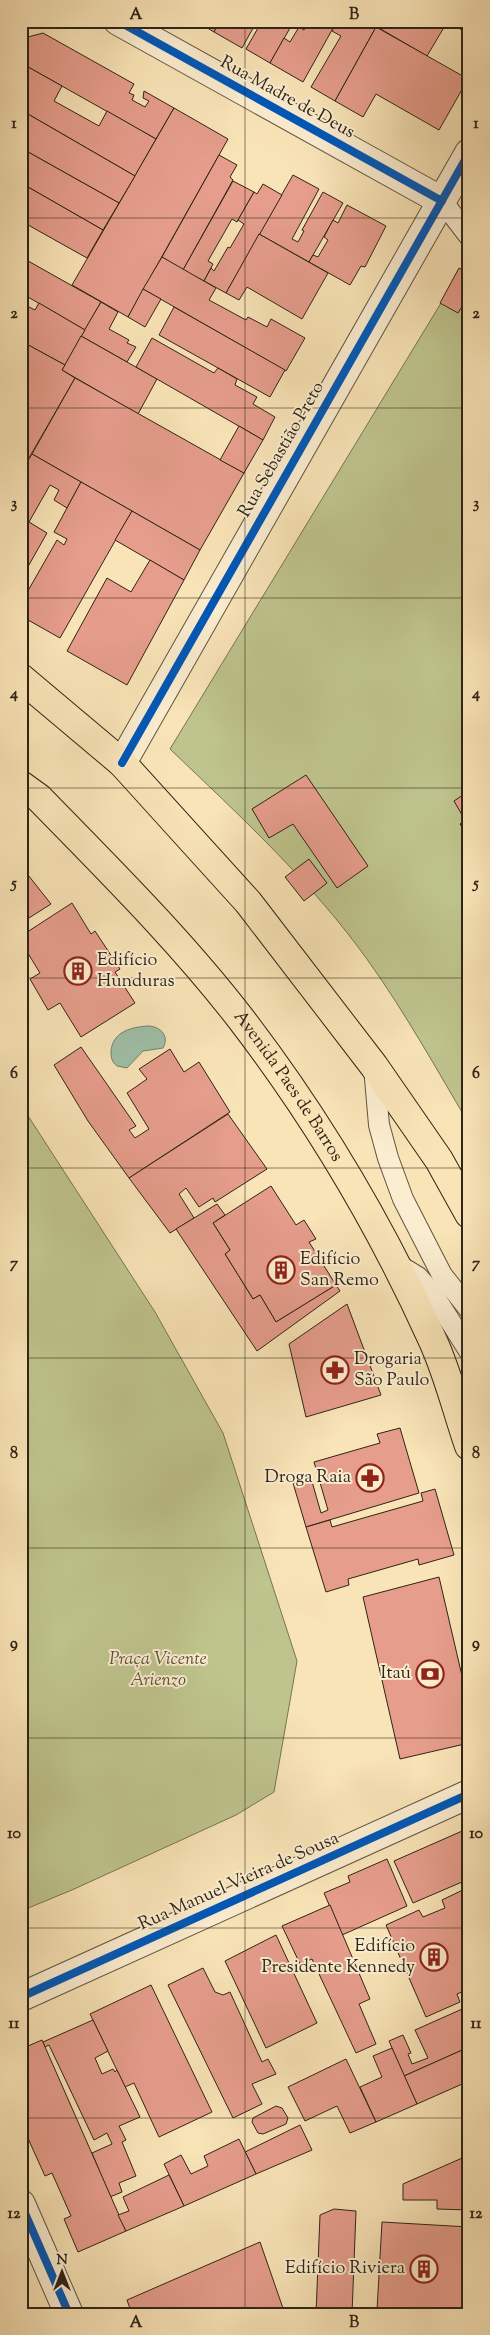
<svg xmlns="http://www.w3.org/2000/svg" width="490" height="2335" viewBox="0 0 490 2335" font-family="'Sorts Mill Goudy',serif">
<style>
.green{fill:#bfc48d;stroke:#767452}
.water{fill:#9fbfa9;stroke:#72816e}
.building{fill:#e69d8c;stroke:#2e2416}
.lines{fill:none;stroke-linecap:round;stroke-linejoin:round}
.service-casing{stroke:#61543e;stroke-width:22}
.minor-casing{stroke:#61543e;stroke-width:30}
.primary-casing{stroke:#2e2416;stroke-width:30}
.service{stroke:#fbedd0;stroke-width:20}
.minor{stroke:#fbedd0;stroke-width:28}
.primary{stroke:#f9e4b7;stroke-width:28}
.cycleway-casing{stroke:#fbedd0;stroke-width:11}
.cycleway{stroke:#0057b8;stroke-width:8}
.grid{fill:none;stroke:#2e2416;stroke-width:1;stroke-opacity:0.55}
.labels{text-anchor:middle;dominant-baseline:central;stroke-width:4;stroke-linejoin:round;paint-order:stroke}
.street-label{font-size:18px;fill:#2e2416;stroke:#fbedd0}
.poi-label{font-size:18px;fill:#2e2416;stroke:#fbedd0;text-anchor:end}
.park-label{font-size:18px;font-style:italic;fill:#5a543a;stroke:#fbedd0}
.neatline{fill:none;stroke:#2e2416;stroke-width:2}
.grid-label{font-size:16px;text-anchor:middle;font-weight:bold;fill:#2e2416}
</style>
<rect width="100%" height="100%" fill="#f9e4b7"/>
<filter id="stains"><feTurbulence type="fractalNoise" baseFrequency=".004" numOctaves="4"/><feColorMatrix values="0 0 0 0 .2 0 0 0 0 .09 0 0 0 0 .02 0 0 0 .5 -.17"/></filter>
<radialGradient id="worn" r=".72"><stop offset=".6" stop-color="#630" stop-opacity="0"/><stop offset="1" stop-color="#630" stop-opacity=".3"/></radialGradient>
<!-- green -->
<g class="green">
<path d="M469,257V1124C437,1070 406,1014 369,962C313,883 240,816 170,749Z"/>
<polygon points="21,1105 155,1312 223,1433 297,1661 274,1792 236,1815 72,1890 21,1911"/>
</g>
<!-- water -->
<path class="water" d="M148,1026C160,1026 170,1036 163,1048L143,1051L127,1068L117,1066C112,1062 111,1058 111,1052C112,1032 131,1027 148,1026Z"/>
<!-- building -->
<g class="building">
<polygon points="196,21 220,21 214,32"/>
<polygon points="220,21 257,21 242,48 214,32"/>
<polygon points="262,21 294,21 270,63 246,49"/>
<polygon points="309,21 337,21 303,82 270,63 284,38 290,42 299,27 304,30"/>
<polygon points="337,21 367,21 376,27 335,101 311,87 341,36 332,31"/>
<polygon points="367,21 428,21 443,29 427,56"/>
<polygon points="446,21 469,21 469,34"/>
<polygon points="376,27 468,79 439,130 376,94 363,117 335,101"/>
<polygon points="43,33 134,84 129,93 134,95 132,100 145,107 149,101 143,98 144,91 174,108 156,139 21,63 21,42 24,38"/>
<polygon points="21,63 62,86 54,101 99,126 107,111 156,139 135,176 21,110"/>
<polygon points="174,108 228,139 128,317 72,285"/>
<polygon points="21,110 135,176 119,203 21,148"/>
<polygon points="21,148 119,203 103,230 21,183"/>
<polygon points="219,155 237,165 230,177 233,180 183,270 162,257"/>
<polygon points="293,175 319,189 292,239 298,242 304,231 302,230 323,192 343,203 309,262 259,234"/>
<polygon points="233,181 254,192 237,222 232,219 208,261 213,264 204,281 183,270"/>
<polygon points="21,183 103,230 87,258 21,221"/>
<polygon points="263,184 282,195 226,293 204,281 211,268 214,271 228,247 230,248 244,224 238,220 254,192 257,194"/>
<polygon points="347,205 386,226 365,267 361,266 350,285 309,262 313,255 318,257 328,240 324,237 333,220 338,223"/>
<polygon points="259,234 328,273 302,319 247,287 239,300 226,293"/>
<polygon points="21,257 101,302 85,330 21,293"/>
<polygon points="162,257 216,288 209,300 246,320 248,317 267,327 271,319 305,338 286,371 143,289"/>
<polygon points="459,268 469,274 469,295 458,313 440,303"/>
<polygon points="143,289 161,299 145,327 128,317"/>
<polygon points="101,302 118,312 109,329 129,340 127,343 136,347 127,362 81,336"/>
<polygon points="39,303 85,330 65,365 21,341 21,309 25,305 35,310"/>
<polygon points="174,307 285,370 270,397 159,335"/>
<polygon points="81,336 157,379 138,414 62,370"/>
<polygon points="152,338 214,373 218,368 237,379 235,385 257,397 253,404 275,417 263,440 136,367"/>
<polygon points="21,341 65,365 62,370 75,378 21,472"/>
<polygon points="75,378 244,473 200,550 32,454"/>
<polygon points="239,426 263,440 244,473 220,460"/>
<polygon points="32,454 81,482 67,508 54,500 59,490 50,485 29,522 47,533 21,579 21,472"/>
<polygon points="81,482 132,511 60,638 21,616 21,603 57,540 64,545 67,539 54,532"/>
<polygon points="132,511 200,550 184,580 115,540"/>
<polygon points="150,560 184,580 127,685 67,651 107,578 131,592"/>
<polygon points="306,775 368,866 337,888 293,824 269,838 252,809"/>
<polygon points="469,791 469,838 460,824 465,820 454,801"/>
<polygon points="309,859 327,883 304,901 285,877"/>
<polygon points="21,866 51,904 21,923"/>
<polygon points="72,903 91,934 95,931 120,969 115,972 135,1003 81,1037 60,1003 48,1010 30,979 40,973 21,942 21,936"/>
<polygon points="81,1047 136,1126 129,1130 135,1138 149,1129 127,1093 147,1079 139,1069 170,1049 184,1072 199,1062 230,1112 129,1178 88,1121 54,1065"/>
<polygon points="228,1114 267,1169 215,1202 213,1198 199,1207 186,1188 179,1194 194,1218 170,1233 129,1178"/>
<polygon points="271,1186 296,1225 304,1220 316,1239 309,1242 336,1285 276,1322 260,1295 253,1299 225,1254 230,1250 213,1223"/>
<polygon points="217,1204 225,1215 213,1223 230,1250 225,1254 253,1299 260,1295 276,1322 336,1285 340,1291 257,1351 176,1229"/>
<polygon points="347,1304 381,1395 306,1417 289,1344"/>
<polygon points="400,1428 419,1493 306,1527 293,1483 311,1478 321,1513 328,1510 314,1462 380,1443 377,1434"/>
<polygon points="435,1489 454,1555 419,1565 418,1559 348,1579 349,1585 326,1592 306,1527 330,1520 332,1527 423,1501 421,1493"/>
<polygon points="439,1577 469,1706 469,1743 400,1759 363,1597"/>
<polygon points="469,1828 469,1879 413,1903 394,1861"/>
<polygon points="387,1859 407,1906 342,1935 324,1893 350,1882 348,1876"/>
<polygon points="467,1888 469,1892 469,1989 457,1994 460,2002 426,2017 386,1925 419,1910 423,1917 445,1908 442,1900"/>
<polygon points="330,1905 370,1999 359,2004 376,2044 356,2053 312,1959 300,1964 282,1926"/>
<polygon points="276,1935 317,2023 266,2048 225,1961"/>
<polygon points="203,1968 215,1992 223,1995 230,1992 262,2062 268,2059 276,2074 252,2084 262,2104 233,2118 168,1985"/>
<polygon points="151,1985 212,2112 159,2137 134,2083 125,2087 90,2014"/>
<polygon points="469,2006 469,2047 404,2076 389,2041 403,2035 411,2053 408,2054 412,2064 428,2058 415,2030"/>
<polygon points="93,2020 108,2051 95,2058 102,2074 113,2069 115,2072 117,2070 140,2117 119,2126 126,2140 122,2142 136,2176 119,2183 122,2192 110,2197 92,2153 112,2144 107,2133 94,2140 49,2045 45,2047 43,2042"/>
<polygon points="42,2040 126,2231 78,2252 64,2219 71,2216 52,2173 45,2176 21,2123 21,2049"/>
<polygon points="469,2047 469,2081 417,2104 404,2076"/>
<polygon points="392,2048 417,2104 376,2122 360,2087 382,2077 373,2056"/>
<polygon points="346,2059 376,2122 350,2133 337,2106 305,2121 288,2087"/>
<polygon points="276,2106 282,2108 288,2118 286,2124 263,2134 258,2133 252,2122 253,2118"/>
<polygon points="300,2125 312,2150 256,2174 245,2152"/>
<polygon points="239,2139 256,2174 184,2206 164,2164 181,2155 191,2174 208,2166 204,2156"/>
<polygon points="469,2155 469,2210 437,2209 437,2200 403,2200 403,2184"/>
<polygon points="169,2175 184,2206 126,2231 118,2215 129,2211 123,2197"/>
<polygon points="334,2209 356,2211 352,2314 316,2314 320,2215"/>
<polygon points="382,2222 469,2227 469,2314 377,2310"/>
<polygon points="260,2242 285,2314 132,2314 127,2300"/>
</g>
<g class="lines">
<!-- service casing -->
<g class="service-casing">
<g id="service">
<polyline points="442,201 469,236"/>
<polyline points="374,1067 379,1125 388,1158 403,1199 442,1275 469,1309"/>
<polyline points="395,1263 418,1277 433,1294 469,1351"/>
</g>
</g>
<!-- minor casing -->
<g class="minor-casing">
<g id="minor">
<polyline points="118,21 442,201"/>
<polyline points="122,763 469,153"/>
<polyline points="21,1997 469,1794"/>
<polyline points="21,2204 69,2314"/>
</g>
</g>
<!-- primary casing -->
<g class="primary-casing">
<g id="primary">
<polyline points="21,678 122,763 248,902 374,1066 439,1160 469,1214"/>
<path id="s1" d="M21,785L39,798C109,870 180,940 241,1019C317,1118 382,1228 433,1341C448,1374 457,1411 469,1446"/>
</g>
</g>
<!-- service -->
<use href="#service" class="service"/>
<!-- minor -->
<use href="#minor" class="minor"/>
<!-- primary -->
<use href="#primary" class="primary"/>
<!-- cycleway casing -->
<g class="cycleway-casing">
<g id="cycleway">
<polyline points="118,21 442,201"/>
<polyline points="122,763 469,153"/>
<polyline points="21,1997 469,1794"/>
<polyline points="21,2204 69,2314"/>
</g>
</g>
<!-- cycleway -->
<use href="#cycleway" class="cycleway"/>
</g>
<!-- grid -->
<path class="grid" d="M245,21V2314M21,218H469M21,408H469M21,598H469M21,788H469M21,978H469M21,1168H469M21,1358H469M21,1548H469M21,1738H469M21,1928H469M21,2118H469"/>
<!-- icons -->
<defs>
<g id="building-ring" transform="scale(1.4375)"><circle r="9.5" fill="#fbedd0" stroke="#8f2418" stroke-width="1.5"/><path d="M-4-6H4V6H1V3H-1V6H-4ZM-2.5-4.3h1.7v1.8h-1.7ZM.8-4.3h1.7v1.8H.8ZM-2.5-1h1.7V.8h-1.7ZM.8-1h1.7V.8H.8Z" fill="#8f2418"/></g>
<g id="pharmacy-ring" transform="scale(1.4375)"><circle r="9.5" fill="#fbedd0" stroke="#8f2418" stroke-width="1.5"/><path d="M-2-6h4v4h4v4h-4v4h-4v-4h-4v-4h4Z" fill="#8f2418"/></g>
<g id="bank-ring" transform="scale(1.4375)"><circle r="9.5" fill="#fbedd0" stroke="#8f2418" stroke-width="1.5"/><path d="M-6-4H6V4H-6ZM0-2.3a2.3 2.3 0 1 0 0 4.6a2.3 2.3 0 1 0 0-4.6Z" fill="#8f2418"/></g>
</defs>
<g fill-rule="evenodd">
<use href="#building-ring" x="78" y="971"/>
<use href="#building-ring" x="281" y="1270"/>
<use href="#pharmacy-ring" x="335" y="1370"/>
<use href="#pharmacy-ring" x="370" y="1478"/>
<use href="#bank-ring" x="430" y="1674"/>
<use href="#building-ring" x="434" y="1957"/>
<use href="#building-ring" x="424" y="2269"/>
</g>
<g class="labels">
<!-- street labels -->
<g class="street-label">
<text transform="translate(287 98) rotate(29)">Rua Madre de Deus</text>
<text transform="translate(282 450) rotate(-60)">Rua Sebastião Preto</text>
<text stroke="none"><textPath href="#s1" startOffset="404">Avenida Paes de Barros</textPath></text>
<text transform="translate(239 1882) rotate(-24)">Rua Manuel Vieira de Sousa</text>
</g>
<!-- poi labels -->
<g class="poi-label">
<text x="97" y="961" text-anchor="start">Edifício<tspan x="97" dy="21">Hunduras</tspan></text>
<text x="300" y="1260" text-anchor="start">Edifício<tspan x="300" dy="21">San Remo</tspan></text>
<text x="354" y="1360" text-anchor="start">Drogaria<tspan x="354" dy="21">São Paulo</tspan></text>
<text x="351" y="1478">Droga Raia</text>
<text x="411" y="1674">Itaú</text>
<text x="415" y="1947">Edifício<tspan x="415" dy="21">Presidente Kennedy</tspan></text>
<text x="405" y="2269">Edifício Riviera</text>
</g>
<!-- park labels -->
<g class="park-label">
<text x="158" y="1660">Praça Vicente<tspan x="158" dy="21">Arienzo</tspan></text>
</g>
</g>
<!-- margin -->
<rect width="490" height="2335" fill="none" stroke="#f9e4b7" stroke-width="55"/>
<!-- north arrow -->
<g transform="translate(62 2272)" stroke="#fbedd0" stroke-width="4" paint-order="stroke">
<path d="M0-4L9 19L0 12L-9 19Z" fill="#2e2416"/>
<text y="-8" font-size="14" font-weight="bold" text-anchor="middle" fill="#2e2416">N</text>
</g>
<rect x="28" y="28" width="434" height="2280" class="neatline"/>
<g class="grid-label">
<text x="136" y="19">A</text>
<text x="354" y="19">B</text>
<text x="14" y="128">1</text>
<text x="476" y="128">1</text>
<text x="14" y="318">2</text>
<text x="476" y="318">2</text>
<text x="14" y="508">3</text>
<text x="476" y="508">3</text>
<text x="14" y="698">4</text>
<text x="476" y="698">4</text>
<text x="14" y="888">5</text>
<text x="476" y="888">5</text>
<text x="14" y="1078">6</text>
<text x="476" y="1078">6</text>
<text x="14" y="1268">7</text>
<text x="476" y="1268">7</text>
<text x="14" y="1458">8</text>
<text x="476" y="1458">8</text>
<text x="14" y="1648">9</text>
<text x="476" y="1648">9</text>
<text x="14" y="1838">10</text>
<text x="476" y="1838">10</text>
<text x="14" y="2028">11</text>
<text x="476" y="2028">11</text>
<text x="14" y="2218">12</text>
<text x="476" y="2218">12</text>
<text x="136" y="2327">A</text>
<text x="354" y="2327">B</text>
</g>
<rect width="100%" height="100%" filter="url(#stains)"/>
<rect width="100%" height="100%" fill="url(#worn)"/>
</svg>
